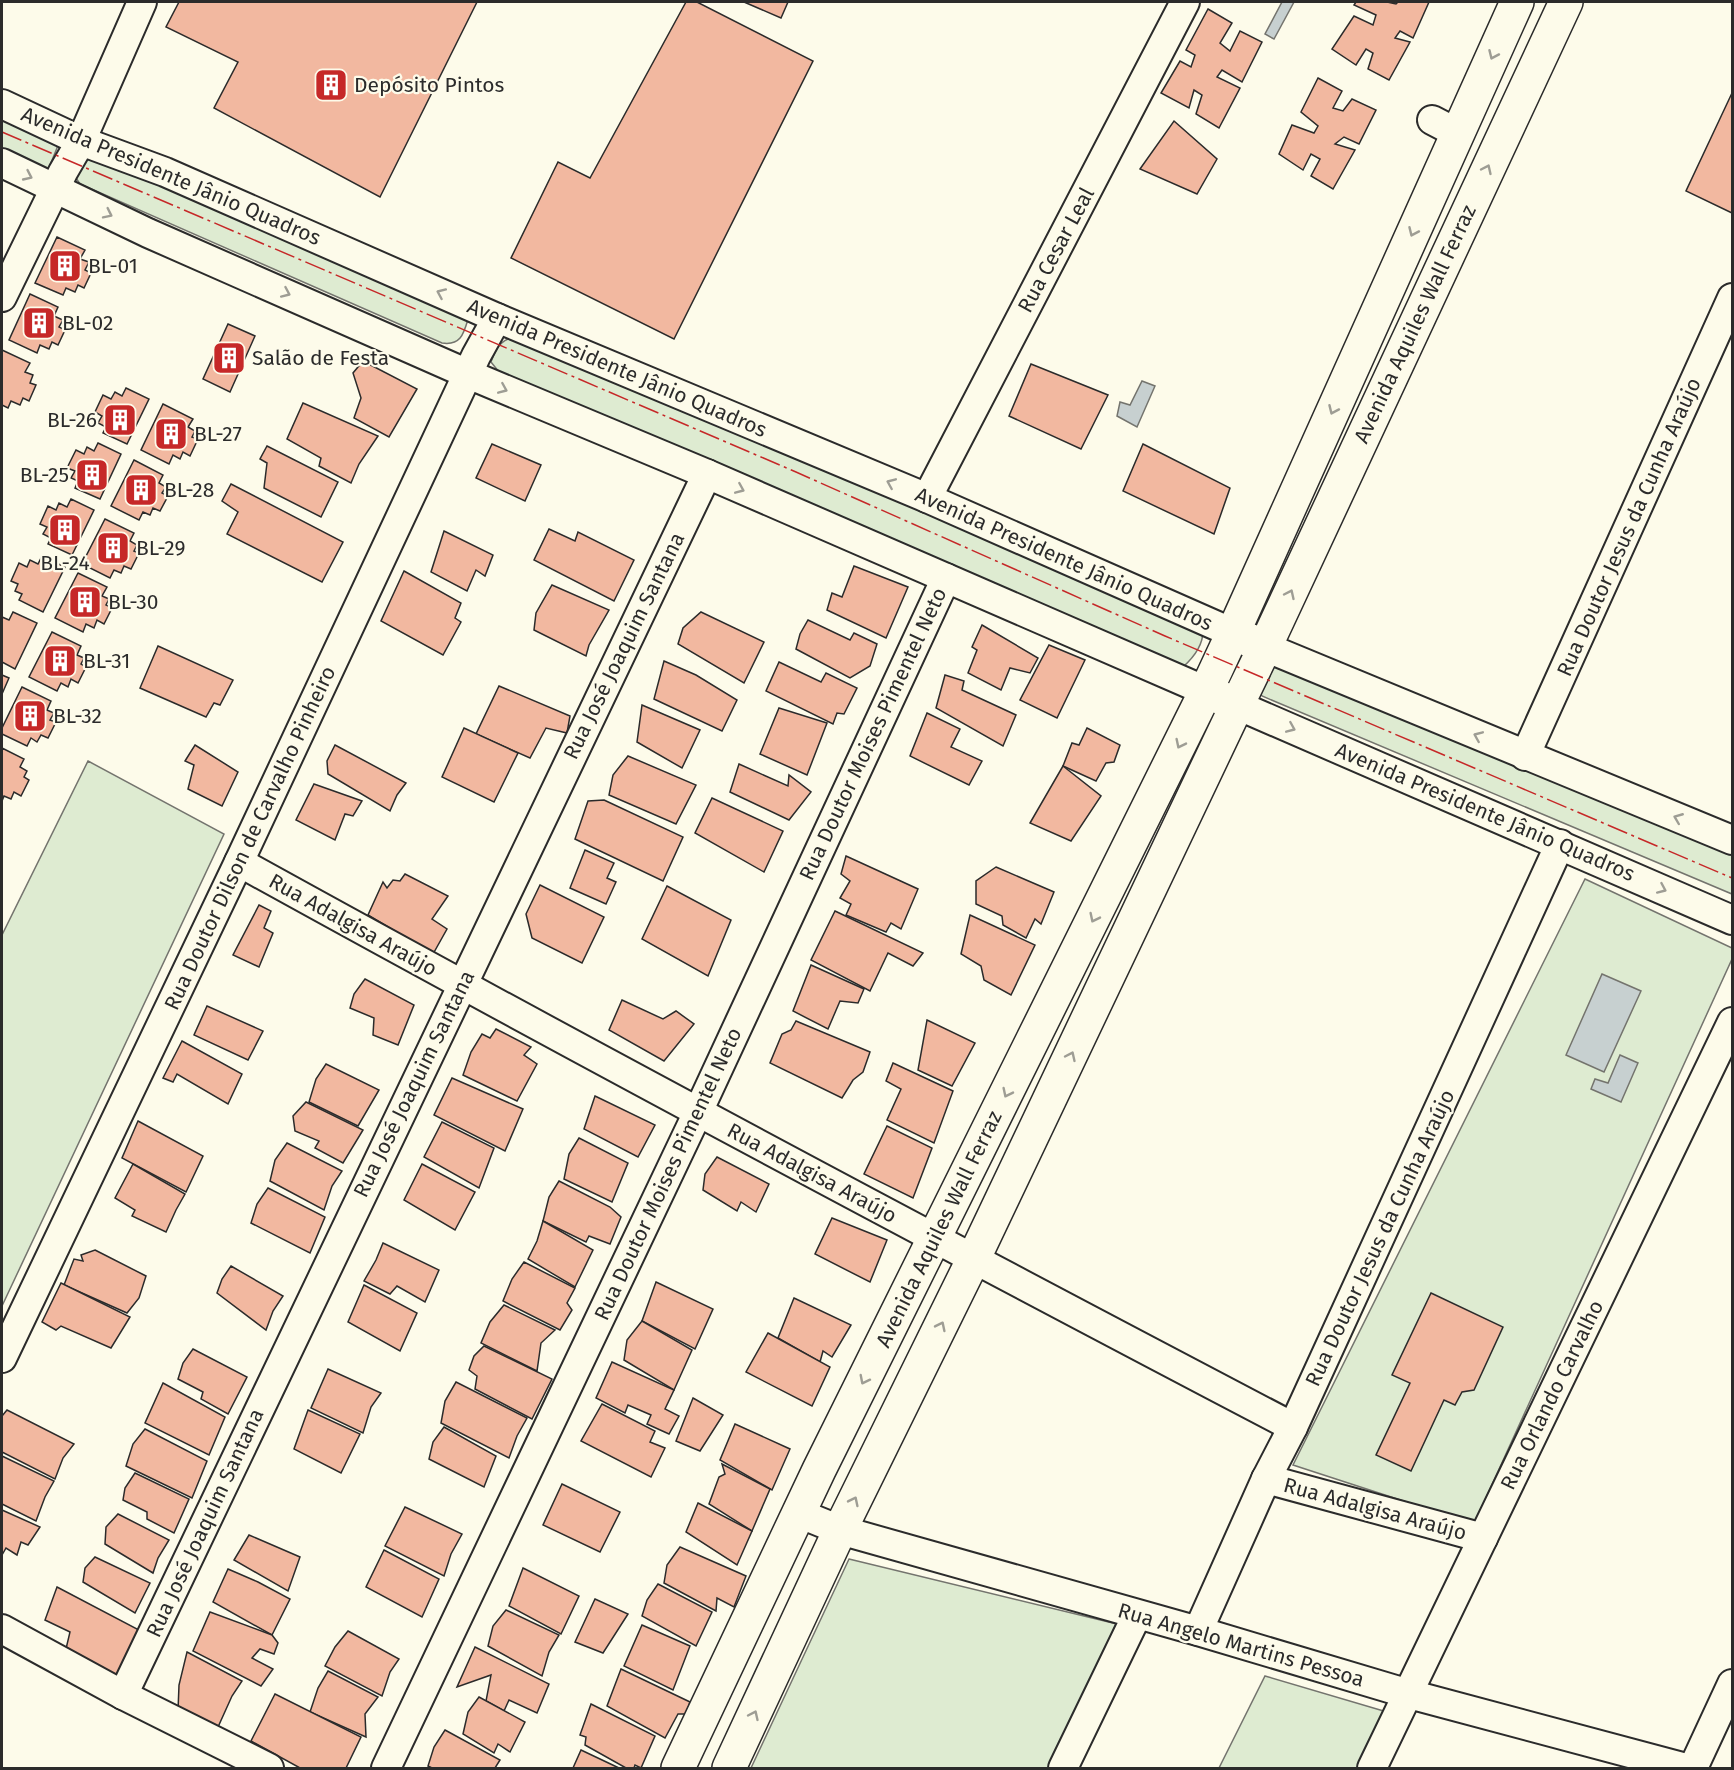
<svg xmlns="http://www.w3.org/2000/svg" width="1734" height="1770" viewBox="0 0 1734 1770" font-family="'Fira Sans',sans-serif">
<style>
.green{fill:#deebd1;stroke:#74746e;stroke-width:1.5}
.water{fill:#c7d0d0;stroke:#74746e;stroke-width:1.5}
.building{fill:#f2b8a0;stroke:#2b2b2b;stroke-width:1.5}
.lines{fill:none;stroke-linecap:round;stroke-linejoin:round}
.minor-casing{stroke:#2b2b2b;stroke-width:32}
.major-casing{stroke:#2b2b2b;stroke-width:36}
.minor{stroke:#fdfbea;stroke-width:28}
.major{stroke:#fdfbea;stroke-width:33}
.power{stroke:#c62828;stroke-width:1.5;stroke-dasharray:21 4.5 3 4.5;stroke-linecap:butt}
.oneway{stroke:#9e9d94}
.labels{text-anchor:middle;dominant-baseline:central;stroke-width:4.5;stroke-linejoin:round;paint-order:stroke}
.poi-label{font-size:21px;fill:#2b2b2b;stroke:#fdfbea;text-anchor:start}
.street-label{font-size:21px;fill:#2b2b2b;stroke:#fdfbea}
</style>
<rect width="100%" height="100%" fill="#fdfbea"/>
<!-- green -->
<g class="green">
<polygon points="2,114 58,138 57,148 48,170 2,153"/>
<path d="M85,149L469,316C464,332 462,346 442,343L80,184L76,178Z"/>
<path d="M508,339L517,340L854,480L1203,631C1203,645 1193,658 1183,667L499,372L491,362C495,352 497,344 508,339Z"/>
<polygon points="1274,661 1732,851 1732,894 1262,696 1259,692"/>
<polygon points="88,761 224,834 2,1306 2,935"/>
<polygon points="1585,879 1732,948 1732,959 1474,1524 1293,1465"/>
<polygon points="849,1559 1121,1625 1050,1768 751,1768"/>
<polygon points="1265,1676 1387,1712 1359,1768 1219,1768"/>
</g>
<!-- water -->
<g class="water">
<polygon points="1282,2 1294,2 1274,39 1265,34"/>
<polygon points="1142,381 1155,386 1137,427 1117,416 1120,402 1130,405"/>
<polygon points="1602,974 1641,991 1604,1072 1566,1055"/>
<polygon points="1620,1055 1638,1063 1621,1102 1591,1089 1595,1079 1608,1083"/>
</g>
<!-- building -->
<g class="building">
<polygon points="179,2 477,2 380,197 214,108 238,62 166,27"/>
<polygon points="686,2 697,2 813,61 674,339 511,258 558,162 590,178"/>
<polygon points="744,2 788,2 781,18"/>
<polygon points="1356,2 1387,2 1396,4 1398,2 1429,2 1413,38 1400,31 1395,38 1410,42 1389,80 1368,69 1373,53 1366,49 1356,65 1332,49 1354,16 1373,25 1376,15 1354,5"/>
<polygon points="1208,9 1232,23 1220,43 1230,51 1240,31 1262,42 1242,82 1222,70 1217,77 1240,88 1219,128 1196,114 1202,95 1194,90 1189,108 1161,93 1180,61 1191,67 1195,55 1186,50"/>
<polygon points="1318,78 1342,91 1333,108 1343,111 1352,99 1376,110 1359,144 1344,137 1335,144 1355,150 1333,189 1311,176 1320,159 1311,154 1303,170 1279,154 1292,125 1314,133 1318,126 1301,112"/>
<polygon points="1732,93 1732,213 1686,191"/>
<polygon points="1174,121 1217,159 1197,194 1140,169"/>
<polygon points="57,237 85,250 80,259 89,262 85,270 91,273 84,288 78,285 75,292 66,288 63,295 35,283"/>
<polygon points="30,294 58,307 54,316 63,320 59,327 65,330 58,345 52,342 49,349 40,345 37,353 9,340"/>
<polygon points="228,324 255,336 230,392 203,379"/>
<polygon points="2,350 30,363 25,372 33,375 30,383 36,385 29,401 23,398 20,405 11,401 8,408 2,405"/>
<polygon points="363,361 417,389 389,437 354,418 361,398 353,373"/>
<polygon points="1031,364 1108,395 1081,449 1009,416"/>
<polygon points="126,388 149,399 127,444 103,433 106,427 98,423 102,416 95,412 103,395 111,399 115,392 122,396"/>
<polygon points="303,403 378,436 359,464 351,483 319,466 321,458 287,439"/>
<polygon points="163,404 193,419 188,427 195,431 192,437 198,439 190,456 183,452 180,459 173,455 169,464 141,450"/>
<polygon points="98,443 121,454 100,499 75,488 78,481 71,478 75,471 67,468 76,450 84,454 87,447 94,451"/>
<polygon points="492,444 541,465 525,501 476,478"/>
<polygon points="1143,444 1230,488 1214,534 1123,491"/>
<polygon points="267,446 338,482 321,517 264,488 267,463 260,459"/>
<polygon points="134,460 163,475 159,483 166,487 162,493 168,496 160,511 153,508 150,515 143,512 139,520 111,506"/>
<polygon points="231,484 343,542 322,582 227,534 238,512 222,501"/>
<polygon points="71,499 94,510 72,555 48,544 51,538 43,534 47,527 40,524 48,506 56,510 59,503 67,507"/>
<polygon points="105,519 134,533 130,541 137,545 134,551 139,553 131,569 124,566 121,573 114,570 110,578 82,564"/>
<polygon points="549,529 575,541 578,532 634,560 614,601 534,560"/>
<polygon points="444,531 493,555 485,576 476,570 467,591 431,572"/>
<polygon points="42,556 65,567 43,612 19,600 22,594 15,591 18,584 11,581 19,563 27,567 30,560 38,564"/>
<polygon points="854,566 908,587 886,638 827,610 832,593 842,597"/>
<polygon points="404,571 461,603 455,618 461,622 443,655 381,621"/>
<polygon points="78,573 107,587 102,596 109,599 106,605 112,608 104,624 97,620 94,628 86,624 83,632 55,618"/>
<polygon points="552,585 609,610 589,645 586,656 534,630 536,613"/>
<polygon points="13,612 37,623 15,669 2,662 2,617 9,620"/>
<polygon points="701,612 764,642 744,683 678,644 683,628"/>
<polygon points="808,620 850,640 854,633 877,644 870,666 850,678 796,649 800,634"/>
<polygon points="982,625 1038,658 1030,673 1010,668 1001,690 968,673 977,650 972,647"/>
<polygon points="52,632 81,646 77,655 84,658 81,664 86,667 78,683 71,679 68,687 61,683 57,691 29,677"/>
<polygon points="1049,645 1085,660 1057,718 1020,700"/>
<polygon points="158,646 233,680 220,705 214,703 206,717 140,688"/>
<polygon points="664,661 696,675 737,700 722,731 654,699"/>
<polygon points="779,662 821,682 826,673 857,688 844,714 837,713 833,724 766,691"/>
<polygon points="2,675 9,678 2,694"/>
<polygon points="945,675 964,681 962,690 1016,715 1003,746 936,708"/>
<polygon points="499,686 570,716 567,733 546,728 530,758 476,734"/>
<polygon points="22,687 51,701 47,710 54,713 50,720 56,722 48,738 41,735 37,742 31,738 27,746 2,734 2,728"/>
<polygon points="642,705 700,730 682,768 637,742"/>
<polygon points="779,708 827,723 807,775 760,754"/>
<polygon points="927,713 960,729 951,747 982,761 969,785 910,756"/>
<polygon points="464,728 518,753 494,802 442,777"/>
<polygon points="1087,728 1120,745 1114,762 1106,763 1096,781 1063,766 1072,743 1079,745"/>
<polygon points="195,745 238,772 222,806 188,789 194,765 185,761"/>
<polygon points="335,745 406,783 397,795 390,811 328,774 327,761"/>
<polygon points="2,748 24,759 20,767 27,771 24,777 29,780 21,796 14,792 11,799 4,796 2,801"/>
<polygon points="628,756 696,785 676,824 609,795 613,775"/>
<polygon points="739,764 788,786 789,775 811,792 789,820 730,792"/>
<polygon points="1063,766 1101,796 1071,841 1030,823"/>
<polygon points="314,784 362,801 353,816 345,814 335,840 296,820"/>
<polygon points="712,798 783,831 764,872 695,833"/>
<polygon points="604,800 683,837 663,881 575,839 588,801"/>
<polygon points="585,850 614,863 607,878 616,882 606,904 570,888"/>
<polygon points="846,856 918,889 901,929 891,923 886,932 846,915 851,904 840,898 850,881 841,874"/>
<polygon points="996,867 1054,892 1041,924 1035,919 1026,938 1003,925 1002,916 976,904 976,881"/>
<polygon points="405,874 448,896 432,919 447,929 433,954 368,915 383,882 387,888 393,880 400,881"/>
<polygon points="540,885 604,917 582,963 532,938 526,914"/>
<polygon points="667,886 731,920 708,976 642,939"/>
<polygon points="259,905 271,911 264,928 273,933 259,967 233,955"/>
<polygon points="835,911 923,953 913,966 888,953 870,991 811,960"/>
<polygon points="970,915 1035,945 1011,995 984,980 981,966 961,954"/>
<polygon points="811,965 864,989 858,1003 840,1001 828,1029 793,1011"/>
<polygon points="365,979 414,1005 398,1045 373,1035 374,1018 350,1008 354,994"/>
<polygon points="622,1000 663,1019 676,1011 694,1024 664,1061 609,1030"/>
<polygon points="207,1006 263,1031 248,1060 194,1035"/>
<polygon points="927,1020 975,1043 952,1086 918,1070"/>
<polygon points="796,1021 870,1052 863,1072 853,1080 842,1098 770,1063 782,1034 791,1030"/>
<polygon points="496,1029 531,1047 524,1055 537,1064 517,1101 463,1075 471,1052 482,1034 490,1038"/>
<polygon points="182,1041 242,1074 228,1104 177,1074 173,1082 163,1078"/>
<polygon points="893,1063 953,1091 934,1143 887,1120 901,1089 886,1081"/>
<polygon points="326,1064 379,1090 358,1126 309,1102 316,1079"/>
<polygon points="452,1078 523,1109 505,1151 434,1115"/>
<polygon points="595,1096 655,1125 638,1157 584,1129"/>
<polygon points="306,1102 363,1130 343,1163 315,1148 319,1141 295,1131 293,1116"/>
<polygon points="138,1121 203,1156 186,1192 122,1158"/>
<polygon points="442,1122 494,1148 479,1188 424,1157"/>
<polygon points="887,1126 932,1148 913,1198 864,1174"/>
<polygon points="579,1138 628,1163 612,1202 564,1179 569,1154"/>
<polygon points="287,1143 342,1171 332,1186 324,1210 270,1181 275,1160"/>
<polygon points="717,1157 769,1184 756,1212 741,1202 737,1211 703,1190 705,1174"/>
<polygon points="133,1164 185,1194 176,1210 166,1232 132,1216 135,1210 115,1198"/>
<polygon points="422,1164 475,1192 455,1230 404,1200"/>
<polygon points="559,1181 610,1207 621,1217 610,1244 589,1236 586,1242 543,1221 549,1197"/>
<polygon points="268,1188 325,1217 310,1253 251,1223 257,1204"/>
<polygon points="832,1218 887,1240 870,1282 815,1254"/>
<polygon points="543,1221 593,1250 575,1287 528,1259 537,1241"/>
<polygon points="383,1243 439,1270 425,1302 397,1286 390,1294 364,1281 376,1260"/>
<polygon points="95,1250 146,1276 139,1298 127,1313 64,1285 74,1259 83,1261 81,1255"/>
<polygon points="524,1262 575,1288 567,1303 572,1310 560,1330 503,1301 512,1279"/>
<polygon points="231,1266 283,1296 273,1311 266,1330 217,1293 222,1279"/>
<polygon points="656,1282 713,1309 695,1349 642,1321"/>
<polygon points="61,1283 130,1317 111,1348 61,1326 56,1330 42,1322"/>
<polygon points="364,1285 417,1313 400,1351 348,1322"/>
<polygon points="1431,1293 1503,1327 1474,1390 1462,1392 1455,1405 1444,1400 1411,1471 1376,1455 1410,1383 1392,1375"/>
<polygon points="794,1298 851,1325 832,1357 823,1351 820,1362 778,1338"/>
<polygon points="504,1305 555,1330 541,1343 537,1371 481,1343 490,1322"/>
<polygon points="642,1321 692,1350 674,1390 624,1360 627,1340"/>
<polygon points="768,1333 830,1367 812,1406 746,1372"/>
<polygon points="484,1346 552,1379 532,1419 475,1389 477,1376 469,1370 474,1356"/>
<polygon points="193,1349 247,1377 228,1414 201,1399 203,1392 178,1379 183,1363"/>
<polygon points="612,1362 674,1390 665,1409 679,1416 669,1434 647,1424 651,1415 628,1405 625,1413 596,1398"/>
<polygon points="328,1369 381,1393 371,1407 363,1433 311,1408"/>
<polygon points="456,1382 527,1418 517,1436 509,1458 441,1423 445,1401"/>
<polygon points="163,1383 225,1417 209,1455 145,1423"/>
<polygon points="693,1398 723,1415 700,1451 676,1441"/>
<polygon points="602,1404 655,1431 650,1442 665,1448 651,1477 581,1441"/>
<polygon points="7,1410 74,1444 63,1458 55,1479 2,1452 2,1416"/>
<polygon points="308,1410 360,1434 341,1473 294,1449"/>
<polygon points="735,1424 790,1449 772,1490 720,1460"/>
<polygon points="444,1427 496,1456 484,1487 429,1459 433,1442"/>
<polygon points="145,1429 207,1461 192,1498 126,1466 133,1444"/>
<polygon points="2,1456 54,1481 45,1497 36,1521 2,1504"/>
<polygon points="722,1464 770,1489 752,1531 709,1504 719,1477 725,1474"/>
<polygon points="135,1473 189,1499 174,1533 147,1519 147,1512 123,1500 125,1488"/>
<polygon points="562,1484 620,1512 600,1552 543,1525"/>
<polygon points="698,1503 752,1531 737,1565 686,1532"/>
<polygon points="405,1507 462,1534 451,1554 444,1576 385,1546"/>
<polygon points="2,1510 40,1527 28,1545 21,1542 17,1555 6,1548 2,1555"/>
<polygon points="118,1514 169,1540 158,1558 153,1573 105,1544 106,1527"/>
<polygon points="249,1535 300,1557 288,1591 234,1560"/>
<polygon points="680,1547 746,1576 734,1607 717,1598 716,1611 664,1583 667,1565"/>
<polygon points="384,1550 439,1579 422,1617 366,1587"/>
<polygon points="95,1557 150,1583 135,1613 83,1582 85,1568"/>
<polygon points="523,1568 579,1596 561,1634 509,1606"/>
<polygon points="228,1569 258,1582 290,1599 272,1635 213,1602"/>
<polygon points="658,1584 712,1612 696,1646 642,1616 647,1600"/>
<polygon points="57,1587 139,1630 118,1677 65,1653 70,1632 45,1620"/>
<polygon points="595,1599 628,1614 603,1653 575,1642"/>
<polygon points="506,1610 559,1635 549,1652 542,1676 488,1646 493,1626"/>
<polygon points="210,1612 272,1635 278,1643 274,1654 260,1649 252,1658 273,1669 261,1686 193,1651"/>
<polygon points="642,1625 690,1646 673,1690 624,1666"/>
<polygon points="348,1631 399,1659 390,1672 382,1696 325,1666 335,1647"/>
<polygon points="475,1647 549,1684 537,1713 509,1700 504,1711 486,1701 491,1675 457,1687"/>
<polygon points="187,1652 242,1681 232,1696 218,1727 178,1711 179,1685"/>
<polygon points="621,1669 690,1702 686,1714 678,1714 665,1738 607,1706"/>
<polygon points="328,1671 378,1697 365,1714 366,1737 310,1712 318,1688"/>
<polygon points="275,1694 361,1737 346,1768 300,1768 251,1741"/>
<polygon points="479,1697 525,1722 510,1752 498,1744 494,1753 463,1734 468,1712"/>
<polygon points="591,1704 655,1736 641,1768 635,1765 634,1768 626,1768 585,1745 586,1737 580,1735"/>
<polygon points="445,1730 500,1760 495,1768 432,1768 428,1766 434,1747"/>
<polygon points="581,1750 619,1768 573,1768"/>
</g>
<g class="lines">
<!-- minor casing -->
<g class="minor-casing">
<g id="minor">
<polyline points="2,104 81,141 165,172 497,318 927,498 1233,633"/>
<polyline points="1432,120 1457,133"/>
<polyline points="2,163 148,233 468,374 707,474 1206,691"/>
<polyline points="2,297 63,172 81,141 142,2"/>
<polyline points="927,498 1185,2"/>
<polyline points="1265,647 1732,840"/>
<polyline points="1237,705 1732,920"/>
<polyline points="1525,756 1732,298"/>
<path d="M239,862C588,1055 940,1242 1293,1427"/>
<polyline points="2,1358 239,862 476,356 497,318"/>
<polyline points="1266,1479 1483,1538"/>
<polyline points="798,1513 840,1530 1198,1631 1409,1694 1686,1768"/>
<polyline points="2,1629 123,1695 269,1768"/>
<polyline points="1198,1631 1266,1479 1293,1427 1560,844"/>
<polyline points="123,1695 707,474"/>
<polyline points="386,1768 698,1112 946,578"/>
<polyline points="1063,1768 1137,1615"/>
<polyline points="1372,1768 1732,1022"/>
<polyline points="1693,1768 1732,1684"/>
</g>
</g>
<!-- major casing -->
<g class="major-casing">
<g id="major">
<polyline points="1233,633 1517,2"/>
<polyline points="1265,647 1233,633 1206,691 1237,705 1265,647 1566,2"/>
<polyline points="678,1768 819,1470 1206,691"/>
<polyline points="729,1768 840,1530 973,1260 1237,705"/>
</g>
</g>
<!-- minor -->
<use href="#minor" class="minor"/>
<!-- major -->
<use href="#major" class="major"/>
<!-- power -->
<polyline class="power" points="2,132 796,472 1165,636 1732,878"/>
</g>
<!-- one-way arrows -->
<defs><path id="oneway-chevron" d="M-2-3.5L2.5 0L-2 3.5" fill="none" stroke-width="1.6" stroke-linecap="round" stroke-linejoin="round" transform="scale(1.5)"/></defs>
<g class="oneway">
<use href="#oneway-chevron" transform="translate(1493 55) rotate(114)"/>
<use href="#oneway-chevron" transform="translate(1487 169) rotate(-65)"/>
<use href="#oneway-chevron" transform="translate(28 176) rotate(25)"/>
<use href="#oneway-chevron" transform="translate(108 214) rotate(26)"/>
<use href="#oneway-chevron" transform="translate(1413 232) rotate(114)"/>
<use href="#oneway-chevron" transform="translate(286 293) rotate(24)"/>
<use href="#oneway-chevron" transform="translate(441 293) rotate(-156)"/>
<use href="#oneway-chevron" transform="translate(503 389) rotate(23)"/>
<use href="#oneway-chevron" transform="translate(1333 410) rotate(114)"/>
<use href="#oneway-chevron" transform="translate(891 483) rotate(-157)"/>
<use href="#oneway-chevron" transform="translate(740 489) rotate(23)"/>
<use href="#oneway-chevron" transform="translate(1290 594) rotate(-65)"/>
<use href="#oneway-chevron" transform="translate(1291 728) rotate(23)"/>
<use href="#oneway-chevron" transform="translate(1478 736) rotate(-157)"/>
<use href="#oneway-chevron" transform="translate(1180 744) rotate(116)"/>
<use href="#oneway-chevron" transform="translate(1678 818) rotate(-158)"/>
<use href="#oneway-chevron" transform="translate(1662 889) rotate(24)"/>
<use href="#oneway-chevron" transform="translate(1094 918) rotate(116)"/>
<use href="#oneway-chevron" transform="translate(1071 1056) rotate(-65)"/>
<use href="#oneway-chevron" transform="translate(1007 1093) rotate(116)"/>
<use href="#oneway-chevron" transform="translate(941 1326) rotate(-64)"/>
<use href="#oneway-chevron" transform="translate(864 1380) rotate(117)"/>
<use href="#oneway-chevron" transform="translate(854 1501) rotate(-64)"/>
<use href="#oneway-chevron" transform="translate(754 1715) rotate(-65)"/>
</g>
<!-- icons -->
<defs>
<g id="building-square" transform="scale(1.725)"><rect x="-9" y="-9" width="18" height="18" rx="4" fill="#c62828" stroke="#fdfbea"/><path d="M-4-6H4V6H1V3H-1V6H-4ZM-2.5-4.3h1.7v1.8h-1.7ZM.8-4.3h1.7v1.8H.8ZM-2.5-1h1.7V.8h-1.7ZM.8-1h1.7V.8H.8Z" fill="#fff"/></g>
</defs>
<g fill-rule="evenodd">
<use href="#building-square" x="331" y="85"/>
<use href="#building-square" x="65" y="266"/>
<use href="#building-square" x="39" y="323"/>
<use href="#building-square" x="229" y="358"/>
<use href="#building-square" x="120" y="420"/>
<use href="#building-square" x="171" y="434"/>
<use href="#building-square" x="92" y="475"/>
<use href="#building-square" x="141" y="490"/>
<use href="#building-square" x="65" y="530"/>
<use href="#building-square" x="113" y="548"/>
<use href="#building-square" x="85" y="602"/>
<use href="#building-square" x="60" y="661"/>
<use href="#building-square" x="30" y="716"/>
</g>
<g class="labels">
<!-- poi labels -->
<g class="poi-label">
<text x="354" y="85">Depósito Pintos</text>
<text x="88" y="266">BL-01</text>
<text x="62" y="323">BL-02</text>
<text x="252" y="358">Salão de Festa</text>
<text x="97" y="420" text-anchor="end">BL-26</text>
<text x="194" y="434">BL-27</text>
<text x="69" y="475" text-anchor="end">BL-25</text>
<text x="164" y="490">BL-28</text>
<text x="136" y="548">BL-29</text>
<text x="65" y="563" text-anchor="middle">BL-24</text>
<text x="108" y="602">BL-30</text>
<text x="83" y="661">BL-31</text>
<text x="53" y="716">BL-32</text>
</g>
<!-- street labels -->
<g class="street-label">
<text transform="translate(171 176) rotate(23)">Avenida Presidente Jânio Quadros</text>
<text transform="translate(1056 250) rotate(-62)">Rua Cesar Leal</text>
<text transform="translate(1415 324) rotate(-65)">Avenida Aquiles Wall Ferraz</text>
<text transform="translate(617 368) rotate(23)">Avenida Presidente Jânio Quadros</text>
<text transform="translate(1629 527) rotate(-66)">Rua Doutor Jesus da Cunha Araújo</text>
<text transform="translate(1064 559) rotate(24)">Avenida Presidente Jânio Quadros</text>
<text transform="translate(624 646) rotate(-64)">Rua José Joaquim Santana</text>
<text transform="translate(873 734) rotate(-65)">Rua Doutor Moises Pimentel Neto</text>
<text transform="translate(1485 812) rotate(23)">Avenida Presidente Jânio Quadros</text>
<text transform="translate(250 838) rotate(-65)">Rua Doutor Dilson de Carvalho Pinheiro</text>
<text transform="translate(353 925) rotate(29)">Rua Adalgisa Araújo</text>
<text transform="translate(414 1084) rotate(-64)">Rua José Joaquim Santana</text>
<text transform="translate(812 1173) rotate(28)">Rua Adalgisa Araújo</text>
<text transform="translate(668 1174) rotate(-65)">Rua Doutor Moises Pimentel Neto</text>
<text transform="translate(939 1229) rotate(-64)">Avenida Aquiles Wall Ferraz</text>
<text transform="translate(1380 1238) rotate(-65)">Rua Doutor Jesus da Cunha Araújo</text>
<text transform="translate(1552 1395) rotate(-64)">Rua Orlando Carvalho</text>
<text transform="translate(1375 1509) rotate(15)">Rua Adalgisa Araújo</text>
<text transform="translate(205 1523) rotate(-65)">Rua José Joaquim Santana</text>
<text transform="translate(1241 1645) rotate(16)">Rua Angelo Martins Pessoa</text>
</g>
</g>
<!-- border -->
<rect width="1734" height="1770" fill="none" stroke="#2b2b2b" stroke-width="6"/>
</svg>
